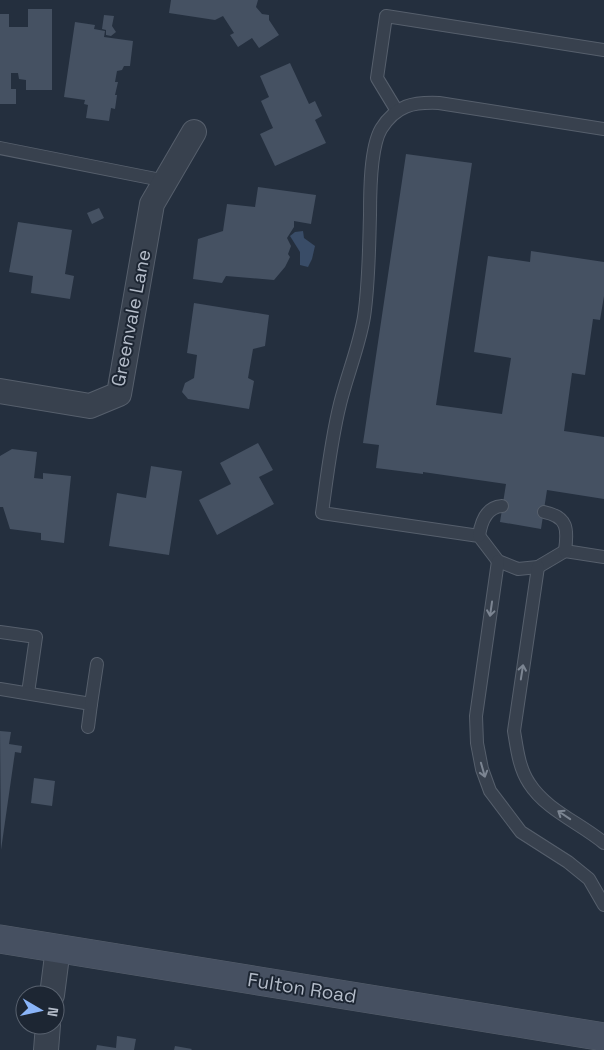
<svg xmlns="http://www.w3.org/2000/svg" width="604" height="1050" viewBox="0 0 604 1050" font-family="'Space Grotesk',sans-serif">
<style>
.water{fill:#394c67}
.building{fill:#455162}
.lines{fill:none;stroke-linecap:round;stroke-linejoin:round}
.service-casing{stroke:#565f6c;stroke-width:14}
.minor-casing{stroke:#565f6c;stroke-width:26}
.secondary-casing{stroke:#565f6c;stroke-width:29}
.service{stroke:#38414e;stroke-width:12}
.minor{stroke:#38414e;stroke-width:24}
.secondary{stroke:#465061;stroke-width:28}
.oneway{stroke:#7c8592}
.labels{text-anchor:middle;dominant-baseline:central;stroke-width:4;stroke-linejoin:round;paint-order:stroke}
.street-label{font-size:19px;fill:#b4bcc9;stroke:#1d2633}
</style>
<rect width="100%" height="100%" fill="#242f3e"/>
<!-- water -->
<polygon class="water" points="303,231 304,238 315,246 312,259 308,267 300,265 300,252 290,236 295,232"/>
<!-- building -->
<g class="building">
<polygon points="171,0 258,0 256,7 262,14 269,15 269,20 279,35 259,48 252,38 238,47 230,35 234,33 223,16 215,20 169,13"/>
<polygon points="28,9 52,9 52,90 26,90 26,80 19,79 18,73 11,73 11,89 16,89 16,104 0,104 0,14 9,14 9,27 28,27"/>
<polygon points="104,15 114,16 112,26 116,32 111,36 106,35 106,30 102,29"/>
<polygon points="75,22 95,25 94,29 105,31 104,37 133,41 130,66 124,66 122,70 117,71 115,82 118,82 115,95 117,95 115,109 111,108 109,121 86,118 88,105 84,104 85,100 64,97"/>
<polygon points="290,63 309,104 315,101 322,116 315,120 326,143 275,166 260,134 273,128 261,101 269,97 260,76"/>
<polygon points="406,154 472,163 436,405 502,414 511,358 474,352 488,256 530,262 531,251 604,262 604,296 600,320 593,319 585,375 572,373 564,431 604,437 604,499 547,490 541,529 500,522 506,484 423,472 423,474 376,468 379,445 363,443"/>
<polygon points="258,187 316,195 311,224 294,221 294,227 287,238 291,246 288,254 290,257 285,267 274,280 226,276 222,283 193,279 198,239 223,231 227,204 255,207"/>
<polygon points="99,208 104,218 92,224 87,213"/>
<polygon points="18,222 72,230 65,274 74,276 70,299 31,293 33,276 9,272"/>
<polygon points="194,303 269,315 265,346 253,349 248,378 254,381 249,409 188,399 182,392 185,383 194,378 197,355 187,353"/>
<polygon points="258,443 273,470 259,477 274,504 217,535 199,500 231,484 220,463"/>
<polygon points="12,449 37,452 34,478 43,479 43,473 71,476 64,543 41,540 41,533 10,529 3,507 0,507 0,456"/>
<polygon points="151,466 182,471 169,555 109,546 117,493 146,498"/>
<polygon points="0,731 11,732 9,744 22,746 21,753 15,752 1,850"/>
<polygon points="34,778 55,781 52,806 31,803"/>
<polygon points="117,1036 136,1039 134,1050 96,1050 97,1045 116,1048"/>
<polygon points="175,1046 192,1049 191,1050 174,1050"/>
</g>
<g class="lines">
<!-- service casing -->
<g class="service-casing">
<g id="service">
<polyline points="397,111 377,78 386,16 604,50"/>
<path d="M604,129L439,103C413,102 396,105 381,129C370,148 370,193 370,215C369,249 369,283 364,317C359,347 347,375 340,404C331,440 327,477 322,513L479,536L498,561L518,569L538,567L565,551L604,557"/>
<polyline points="0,148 166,181"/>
<path d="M544,512C568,517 568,529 565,551"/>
<path d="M479,536C481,522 486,507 502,506"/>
<polyline points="498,561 476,716 477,743 482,769 490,791 521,832 568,862 589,879 604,905"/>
<path d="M538,567L514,731C517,749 519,768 529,783C546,810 580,823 604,843"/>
<polyline points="0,632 36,637 28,693"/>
<polyline points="0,689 91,704 88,727"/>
<polyline points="91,704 97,664"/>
</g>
</g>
<!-- minor casing -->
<g class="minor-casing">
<g id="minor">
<polyline points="0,391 90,406 119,394 152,204 194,132"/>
<polyline points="52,995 58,948"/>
<polyline points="46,1050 48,1025"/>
</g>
</g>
<!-- secondary casing -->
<g class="secondary-casing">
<polyline id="secondary" points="0,939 604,1037"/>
</g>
<!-- service -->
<use href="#service" class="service"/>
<!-- minor -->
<use href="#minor" class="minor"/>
<!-- secondary -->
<use href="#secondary" class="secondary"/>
</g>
<!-- one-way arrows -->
<defs><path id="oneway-shaft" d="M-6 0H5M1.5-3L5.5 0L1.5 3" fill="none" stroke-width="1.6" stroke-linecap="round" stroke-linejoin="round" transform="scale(1.25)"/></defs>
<g class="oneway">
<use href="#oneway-shaft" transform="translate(491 609) rotate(98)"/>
<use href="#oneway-shaft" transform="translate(522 672) rotate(-81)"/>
<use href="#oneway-shaft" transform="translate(483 770) rotate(74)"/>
<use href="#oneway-shaft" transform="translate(564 815) rotate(-146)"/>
</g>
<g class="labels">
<!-- street labels -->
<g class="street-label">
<text transform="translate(131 318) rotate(-79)">Greenvale Lane</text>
<text transform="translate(302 988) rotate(9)">Fulton Road</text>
</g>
</g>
<!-- north arrow -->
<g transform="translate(40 1010) rotate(99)"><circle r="24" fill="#1d2633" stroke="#59626f"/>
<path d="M0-4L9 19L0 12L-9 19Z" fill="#8ab4f8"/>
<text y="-8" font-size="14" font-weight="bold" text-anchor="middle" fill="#b4bcc9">N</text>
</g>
</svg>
